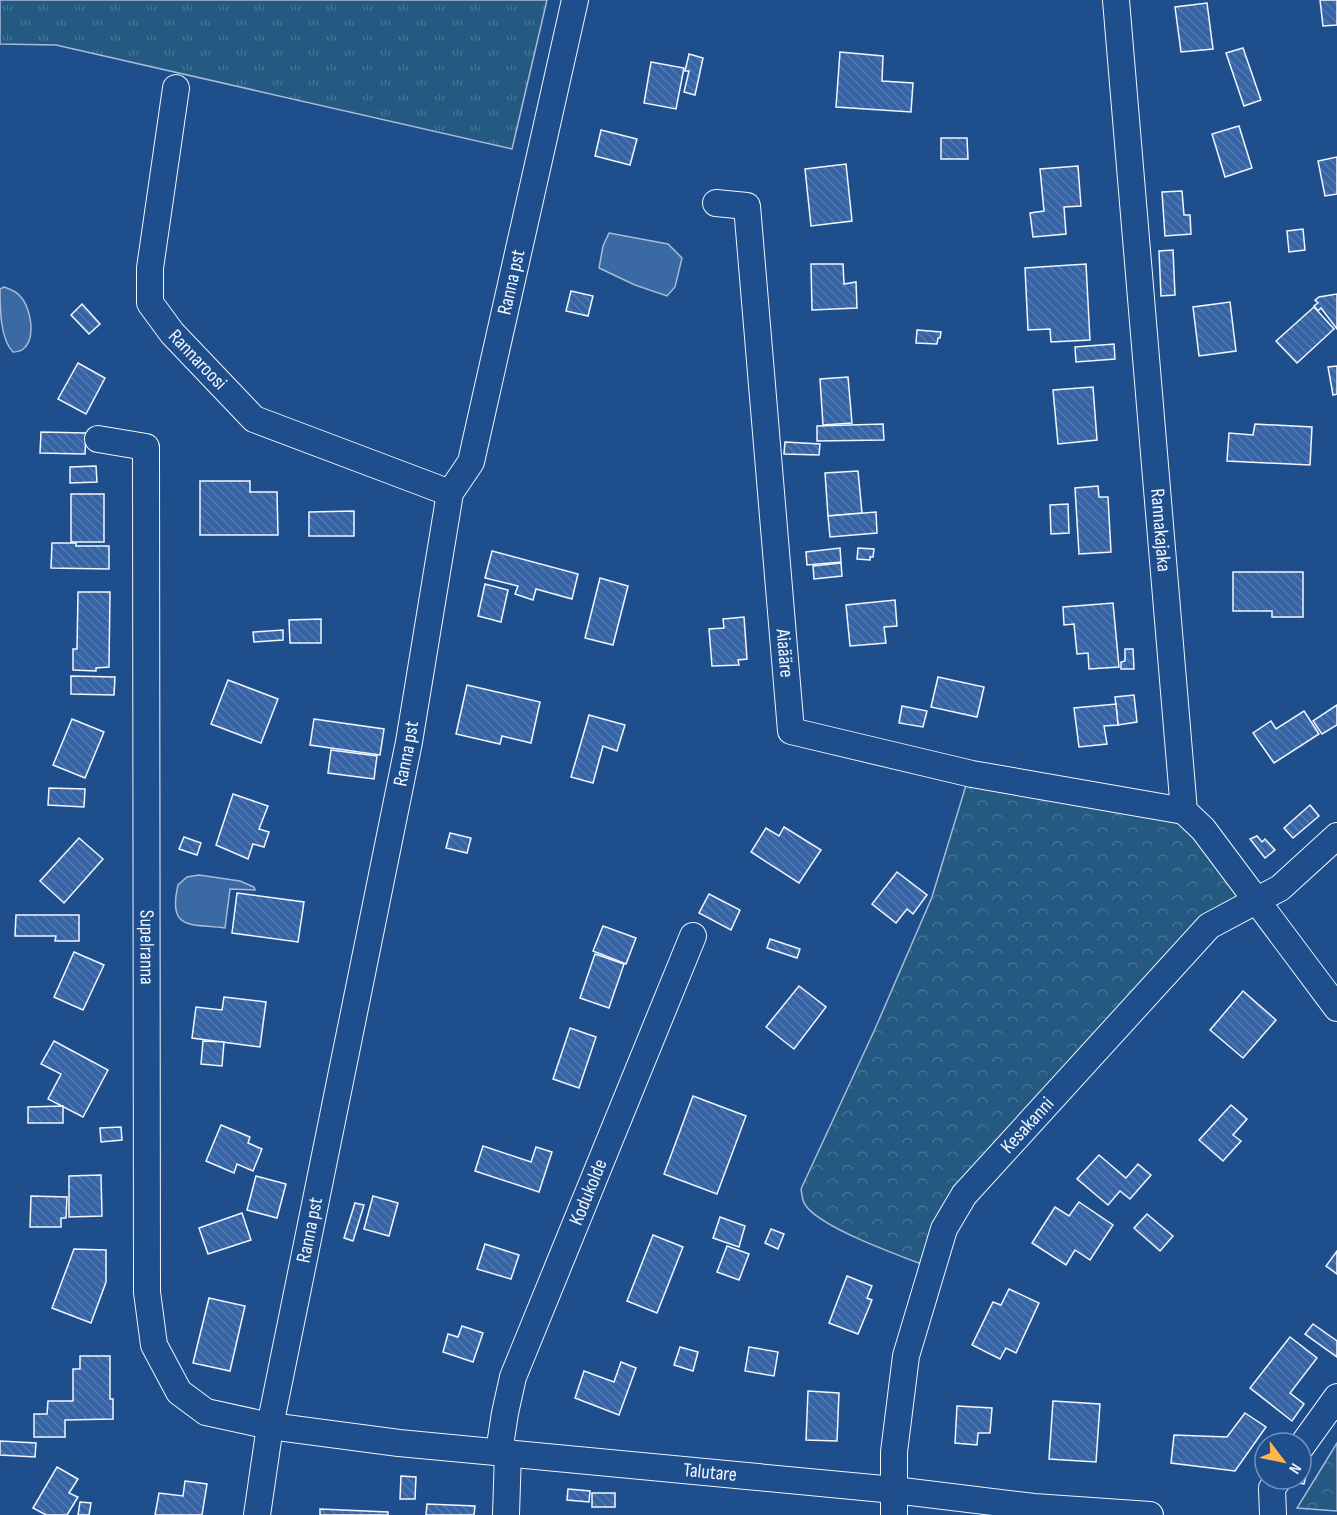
<svg xmlns="http://www.w3.org/2000/svg" width="1337" height="1515" viewBox="0 0 1337 1515" font-family="'Sofia Sans Condensed',sans-serif">
<style>
.grass{fill:url(#grass-tufts);stroke:#a8bbd7;stroke-width:1.5}
.forest{fill:url(#forest-crowns);stroke:#a8bbd7;stroke-width:1.5}
.water{fill:#3b69a3;stroke:#a8bbd7;stroke-width:1.5}
.building{fill:url(#building-back-hatch);stroke:#f2f6ff;stroke-width:1.5}
.lines{fill:none;stroke-linecap:round;stroke-linejoin:round}
.minor-casing{stroke:#f2f6ff;stroke-width:28}
.minor{stroke:#1f4e8c;stroke-width:26}
.labels{text-anchor:middle;dominant-baseline:central;stroke-width:4.5;stroke-linejoin:round;paint-order:stroke}
.street-label{font-size:20px;fill:#f2f6ff;stroke:#1f4e8c}
</style>
<defs>
<pattern id="grass-tufts" width="24" height="20" patternUnits="userSpaceOnUse" patternTransform="scale(1.5)"><rect width="24" height="20" fill="#245a82"/><path d="M3 7l-1-3M5 7V3M7 7l1-3M15 17l-1-3M17 17v-4M19 17l1-3" fill="none" stroke="#447295"/></pattern>
<pattern id="forest-crowns" width="20" height="18" patternUnits="userSpaceOnUse" patternTransform="scale(1.5)"><rect width="20" height="18" fill="#245a82"/><path d="M2 6a3 3 0 1 1 6 0M12 15a3 3 0 1 1 6 0" fill="none" stroke="#447295"/></pattern>
<pattern id="building-back-hatch" width="6" height="6" patternUnits="userSpaceOnUse" patternTransform="scale(1.5)"><rect width="6" height="6" fill="#3563a3"/><path d="M-1 5l2 2M0 0l6 6M5-1l2 2" fill="none" stroke="#537ab1"/></pattern>
</defs>
<rect width="100%" height="100%" fill="#1f4e8c"/>
<!-- grass -->
<polygon class="grass" points="0,0 547,0 512,149 56,45 0,44"/>
<!-- forest -->
<g class="forest">
<path d="M970,772L1189,814L1249,889L1040,1095L932,1268C903,1257 823,1229 806,1206C802,1202 802,1194 801,1189L875,1029L932,897Z"/>
<polygon points="1337,1443 1337,1511 1297,1508"/>
</g>
<!-- water -->
<g class="water">
<polygon points="609,233 668,244 682,258 675,287 667,296 635,285 599,268 603,246"/>
<path d="M4,287C10,289 16,291 20,296C31,307 37,340 22,350C21,351 15,352 13,352C0,339 0,308 0,289Z"/>
<path d="M199,875L240,881L254,887L255,890L230,889L225,928C192,923 167,932 178,885L187,877Z"/>
</g>
<!-- building -->
<g class="building">
<polygon points="1320,0 1337,0 1337,25 1323,26"/>
<polygon points="1207,3 1213,49 1181,52 1175,7"/>
<polygon points="1243,48 1261,100 1244,106 1226,53"/>
<polygon points="840,52 883,56 882,81 913,83 911,112 836,107"/>
<polygon points="689,54 703,58 695,95 684,92 689,71 685,71"/>
<polygon points="651,62 684,68 676,109 644,103"/>
<polygon points="1239,126 1252,168 1225,177 1212,134"/>
<polygon points="601,130 637,139 630,165 595,156"/>
<polygon points="941,138 967,138 968,159 941,159"/>
<polygon points="1337,157 1337,194 1325,196 1318,161"/>
<polygon points="846,164 852,221 811,226 805,169"/>
<polygon points="1078,166 1081,206 1064,207 1066,234 1033,237 1030,213 1044,211 1040,169"/>
<polygon points="1182,191 1184,215 1190,215 1191,234 1165,236 1162,192"/>
<polygon points="1303,229 1305,250 1289,252 1287,231"/>
<polygon points="1173,250 1175,295 1161,296 1159,251"/>
<polygon points="811,264 843,264 844,284 856,282 857,308 812,310"/>
<polygon points="1086,264 1090,340 1051,342 1050,329 1028,330 1025,268"/>
<polygon points="571,291 593,296 588,316 566,311"/>
<polygon points="1337,294 1337,329 1321,308 1318,311 1314,306 1318,303 1315,300 1319,297"/>
<polygon points="1230,302 1236,351 1199,356 1193,307"/>
<polygon points="82,304 100,324 89,334 71,315"/>
<polygon points="1314,307 1334,329 1297,363 1276,341"/>
<polygon points="917,330 941,332 940,338 938,338 937,344 916,343"/>
<polygon points="1114,344 1115,359 1076,362 1075,347"/>
<polygon points="78,363 105,378 86,414 58,399"/>
<polygon points="1337,366 1337,394 1333,395 1328,367"/>
<polygon points="848,377 852,423 823,425 820,379"/>
<polygon points="1093,387 1097,440 1058,444 1053,390"/>
<polygon points="883,424 884,440 817,441 817,426"/>
<polygon points="1255,424 1312,427 1310,465 1227,461 1229,433 1253,435"/>
<polygon points="41,432 86,433 85,454 40,453"/>
<polygon points="785,442 820,444 819,455 784,454"/>
<polygon points="96,466 97,482 70,483 70,467"/>
<polygon points="858,471 862,513 828,516 825,473"/>
<polygon points="200,481 250,481 250,492 277,492 278,535 200,535"/>
<polygon points="1098,486 1099,497 1108,497 1111,552 1079,554 1075,488"/>
<rect x="71" y="494" width="33" height="48"/>
<polygon points="1068,504 1069,533 1051,534 1050,505"/>
<polygon points="354,511 354,536 309,536 309,512"/>
<polygon points="876,512 877,533 830,537 828,516"/>
<polygon points="52,543 76,543 76,546 109,546 109,569 51,568"/>
<polygon points="840,548 841,562 807,565 806,552"/>
<polygon points="858,548 874,549 873,557 870,557 870,560 857,559"/>
<polygon points="492,551 578,574 572,599 536,589 533,600 515,594 518,586 485,578"/>
<polygon points="841,563 842,576 814,579 813,566"/>
<polygon points="1233,572 1303,572 1303,617 1272,617 1272,611 1233,611"/>
<polygon points="600,578 628,586 613,645 585,638"/>
<polygon points="485,584 508,590 501,622 478,616"/>
<polygon points="78,592 110,592 109,667 96,668 96,671 73,670 73,649 77,649"/>
<polygon points="895,600 897,626 884,627 886,643 850,646 846,605"/>
<polygon points="1113,603 1119,667 1089,669 1088,653 1077,654 1074,624 1064,625 1063,607"/>
<polygon points="744,617 747,659 738,660 739,665 712,666 709,629 724,628 723,619"/>
<polygon points="321,619 321,643 290,643 289,620"/>
<polygon points="283,630 283,640 254,642 253,632"/>
<polygon points="1125,649 1133,649 1134,669 1121,669 1121,662 1125,661"/>
<polygon points="71,676 115,677 114,695 71,694"/>
<polygon points="938,677 984,687 977,717 931,707"/>
<polygon points="228,680 278,699 261,743 211,724"/>
<polygon points="467,685 540,702 531,743 502,736 500,744 456,734"/>
<polygon points="1134,695 1137,722 1118,725 1115,697"/>
<polygon points="1116,704 1118,725 1104,726 1107,744 1079,747 1074,708"/>
<polygon points="1337,705 1337,725 1322,734 1313,721"/>
<polygon points="902,706 927,711 923,727 899,723"/>
<polygon points="1304,711 1319,734 1274,763 1253,733 1271,721 1276,729"/>
<polygon points="589,715 625,725 617,751 603,746 593,783 571,777"/>
<polygon points="72,719 104,732 85,778 53,765"/>
<polygon points="314,719 384,729 380,755 310,745"/>
<polygon points="331,750 377,756 374,779 328,773"/>
<polygon points="49,788 85,789 84,807 48,805"/>
<polygon points="233,794 268,806 259,829 269,832 264,847 253,844 248,859 216,845"/>
<polygon points="1310,805 1319,816 1293,838 1284,828"/>
<polygon points="784,827 821,850 799,883 751,852 766,828 779,836"/>
<polygon points="450,833 471,838 467,853 446,848"/>
<polygon points="1257,836 1262,842 1265,839 1275,850 1265,858 1250,839"/>
<polygon points="184,837 201,843 197,855 179,849"/>
<polygon points="79,838 103,859 64,903 40,881"/>
<polygon points="897,872 927,895 913,914 907,909 896,923 872,904"/>
<polygon points="237,893 304,902 298,942 232,933"/>
<polygon points="709,894 740,910 731,930 699,913"/>
<polygon points="16,915 79,915 79,941 55,941 56,936 15,936"/>
<polygon points="603,926 636,938 626,964 593,951"/>
<polygon points="770,939 800,949 797,958 767,948"/>
<polygon points="74,952 104,965 83,1010 54,997"/>
<polygon points="595,954 624,964 609,1008 580,998"/>
<polygon points="799,986 826,1007 794,1049 766,1027"/>
<polygon points="1243,991 1276,1020 1243,1058 1210,1030"/>
<polygon points="224,997 266,1002 260,1047 192,1038 196,1007 222,1010"/>
<polygon points="570,1028 596,1037 579,1088 553,1079"/>
<polygon points="54,1041 108,1070 83,1117 48,1099 61,1074 41,1064"/>
<polygon points="203,1041 224,1042 222,1066 201,1064"/>
<polygon points="693,1096 746,1116 717,1194 664,1174"/>
<polygon points="1231,1105 1247,1119 1233,1135 1241,1141 1223,1161 1199,1140"/>
<polygon points="63,1106 63,1123 28,1123 28,1107"/>
<polygon points="221,1125 250,1137 248,1143 262,1149 253,1171 237,1164 234,1173 206,1161"/>
<polygon points="121,1127 122,1140 101,1142 100,1128"/>
<polygon points="483,1146 531,1162 536,1147 552,1152 539,1192 475,1171"/>
<polygon points="1099,1155 1126,1178 1138,1164 1151,1175 1130,1199 1120,1191 1108,1205 1077,1179"/>
<polygon points="101,1175 102,1216 69,1217 69,1176"/>
<polygon points="256,1176 286,1184 277,1218 247,1210"/>
<polygon points="31,1196 67,1197 66,1218 61,1218 61,1227 30,1227"/>
<polygon points="373,1196 398,1203 389,1236 364,1229"/>
<polygon points="1079,1202 1113,1225 1090,1260 1075,1250 1066,1265 1032,1243 1055,1207 1069,1216"/>
<polygon points="355,1203 364,1205 353,1241 344,1238"/>
<polygon points="242,1213 251,1240 208,1254 199,1228"/>
<polygon points="1147,1214 1173,1236 1160,1251 1134,1228"/>
<polygon points="720,1217 745,1226 739,1247 713,1238"/>
<polygon points="771,1229 784,1234 778,1249 765,1243"/>
<polygon points="653,1235 683,1247 657,1313 627,1301"/>
<polygon points="485,1244 519,1255 511,1279 477,1269"/>
<polygon points="727,1246 749,1254 739,1280 717,1272"/>
<polygon points="74,1249 106,1250 106,1282 91,1323 52,1308"/>
<polygon points="1337,1251 1337,1274 1326,1266"/>
<polygon points="847,1276 872,1286 867,1298 872,1300 858,1334 829,1323"/>
<polygon points="1009,1289 1039,1303 1016,1353 1006,1348 1000,1359 972,1345 993,1302 1001,1305"/>
<polygon points="209,1298 245,1306 230,1371 193,1363"/>
<polygon points="1313,1324 1337,1341 1337,1357 1305,1334"/>
<polygon points="462,1326 483,1333 473,1362 443,1352 448,1334 458,1337"/>
<polygon points="1290,1337 1317,1358 1290,1393 1304,1404 1292,1421 1250,1388"/>
<polygon points="680,1347 698,1352 693,1371 674,1365"/>
<polygon points="749,1347 778,1352 774,1376 745,1371"/>
<polygon points="80,1356 110,1356 110,1399 113,1399 113,1419 65,1420 65,1437 34,1437 34,1414 47,1414 48,1401 73,1401 73,1369 80,1369"/>
<polygon points="621,1362 636,1368 619,1415 575,1398 584,1371 614,1382"/>
<polygon points="808,1391 839,1393 837,1441 806,1440"/>
<polygon points="1053,1401 1100,1404 1096,1462 1049,1459"/>
<polygon points="957,1406 992,1408 990,1433 978,1433 977,1445 955,1443"/>
<polygon points="1245,1413 1266,1427 1235,1471 1171,1463 1174,1435 1227,1437"/>
<polygon points="0,1441 36,1443 35,1457 0,1455"/>
<polygon points="57,1467 78,1479 69,1493 78,1497 67,1515 46,1515 33,1508"/>
<polygon points="1301,1475 1306,1476 1304,1484 1291,1482 1292,1479 1301,1479"/>
<polygon points="401,1476 416,1477 415,1499 400,1499"/>
<polygon points="185,1481 207,1484 202,1515 155,1515 159,1493 183,1496"/>
<polygon points="568,1489 590,1491 589,1502 567,1500"/>
<rect x="592" y="1493" width="23" height="14"/>
<polygon points="80,1502 91,1503 89,1515 78,1515"/>
<polygon points="427,1504 475,1506 474,1515 426,1515"/>
<polygon points="320,1509 388,1512 388,1515 320,1515"/>
</g>
<g class="lines">
<!-- minor casing -->
<g class="minor-casing">
<g id="minor">
<path id="s1" d="M1116,0L1184,811L1203,829L1337,1008"/>
<path id="s2" d="M176,88L150,268V303L172,333L254,419L450,493"/>
<path id="s3" d="M716,203L747,206L791,731L972,774L1184,811"/>
<path id="s4" d="M98,439L146,447L147,1292L154,1345L179,1392L206,1412L270,1426L399,1443L894,1490L1034,1507L1150,1515"/>
<polyline points="1301,1447 1337,1397"/>
<path id="s5" d="M499,1452L505,1413L513,1377L693,936"/>
<path id="s6" d="M257,1515L270,1426L409,742L450,493L471,462L575,0"/>
<polyline points="506,1515 508,1452"/>
<path id="s7" d="M894,1515V1452L906,1356L944,1229L964,1195L1209,926L1280,888L1337,836"/>
<polyline points="1273,1515 1272,1488 1279,1479"/>
</g>
</g>
<!-- minor -->
<use href="#minor" class="minor"/>
</g>
<g class="labels">
<!-- street labels -->
<g class="street-label">
<text stroke="none"><textPath href="#s6" startOffset="1262">Ranna pst</textPath></text>
<text stroke="none"><textPath href="#s2" startOffset="291">Rannaroosi</textPath></text>
<text stroke="none"><textPath href="#s1" startOffset="532">Rannakajaka</textPath></text>
<text stroke="none"><textPath href="#s3" startOffset="480">Aiaääre</textPath></text>
<text stroke="none"><textPath href="#s6" startOffset="776">Ranna pst</textPath></text>
<text stroke="none"><textPath href="#s4" startOffset="549">Supelranna</textPath></text>
<text stroke="none"><textPath href="#s7" startOffset="426">Kesakanni</textPath></text>
<text stroke="none"><textPath href="#s5" startOffset="276">Kodukolde</textPath></text>
<text stroke="none"><textPath href="#s6" startOffset="290">Ranna pst</textPath></text>
<text stroke="none"><textPath href="#s4" startOffset="1542">Talutare</textPath></text>
</g>
</g>
<!-- north arrow -->
<g transform="translate(1283 1461) rotate(122)"><circle r="28" fill="#1f4e8c" stroke="#7391ba" stroke-width="1.5"/>
<path d="M0-4.5L10 22L0 15L-10 22Z" fill="#ffb74d"/>
<text y="-9" font-size="16" font-weight="bold" text-anchor="middle" fill="#f2f6ff">N</text>
</g>
</svg>
